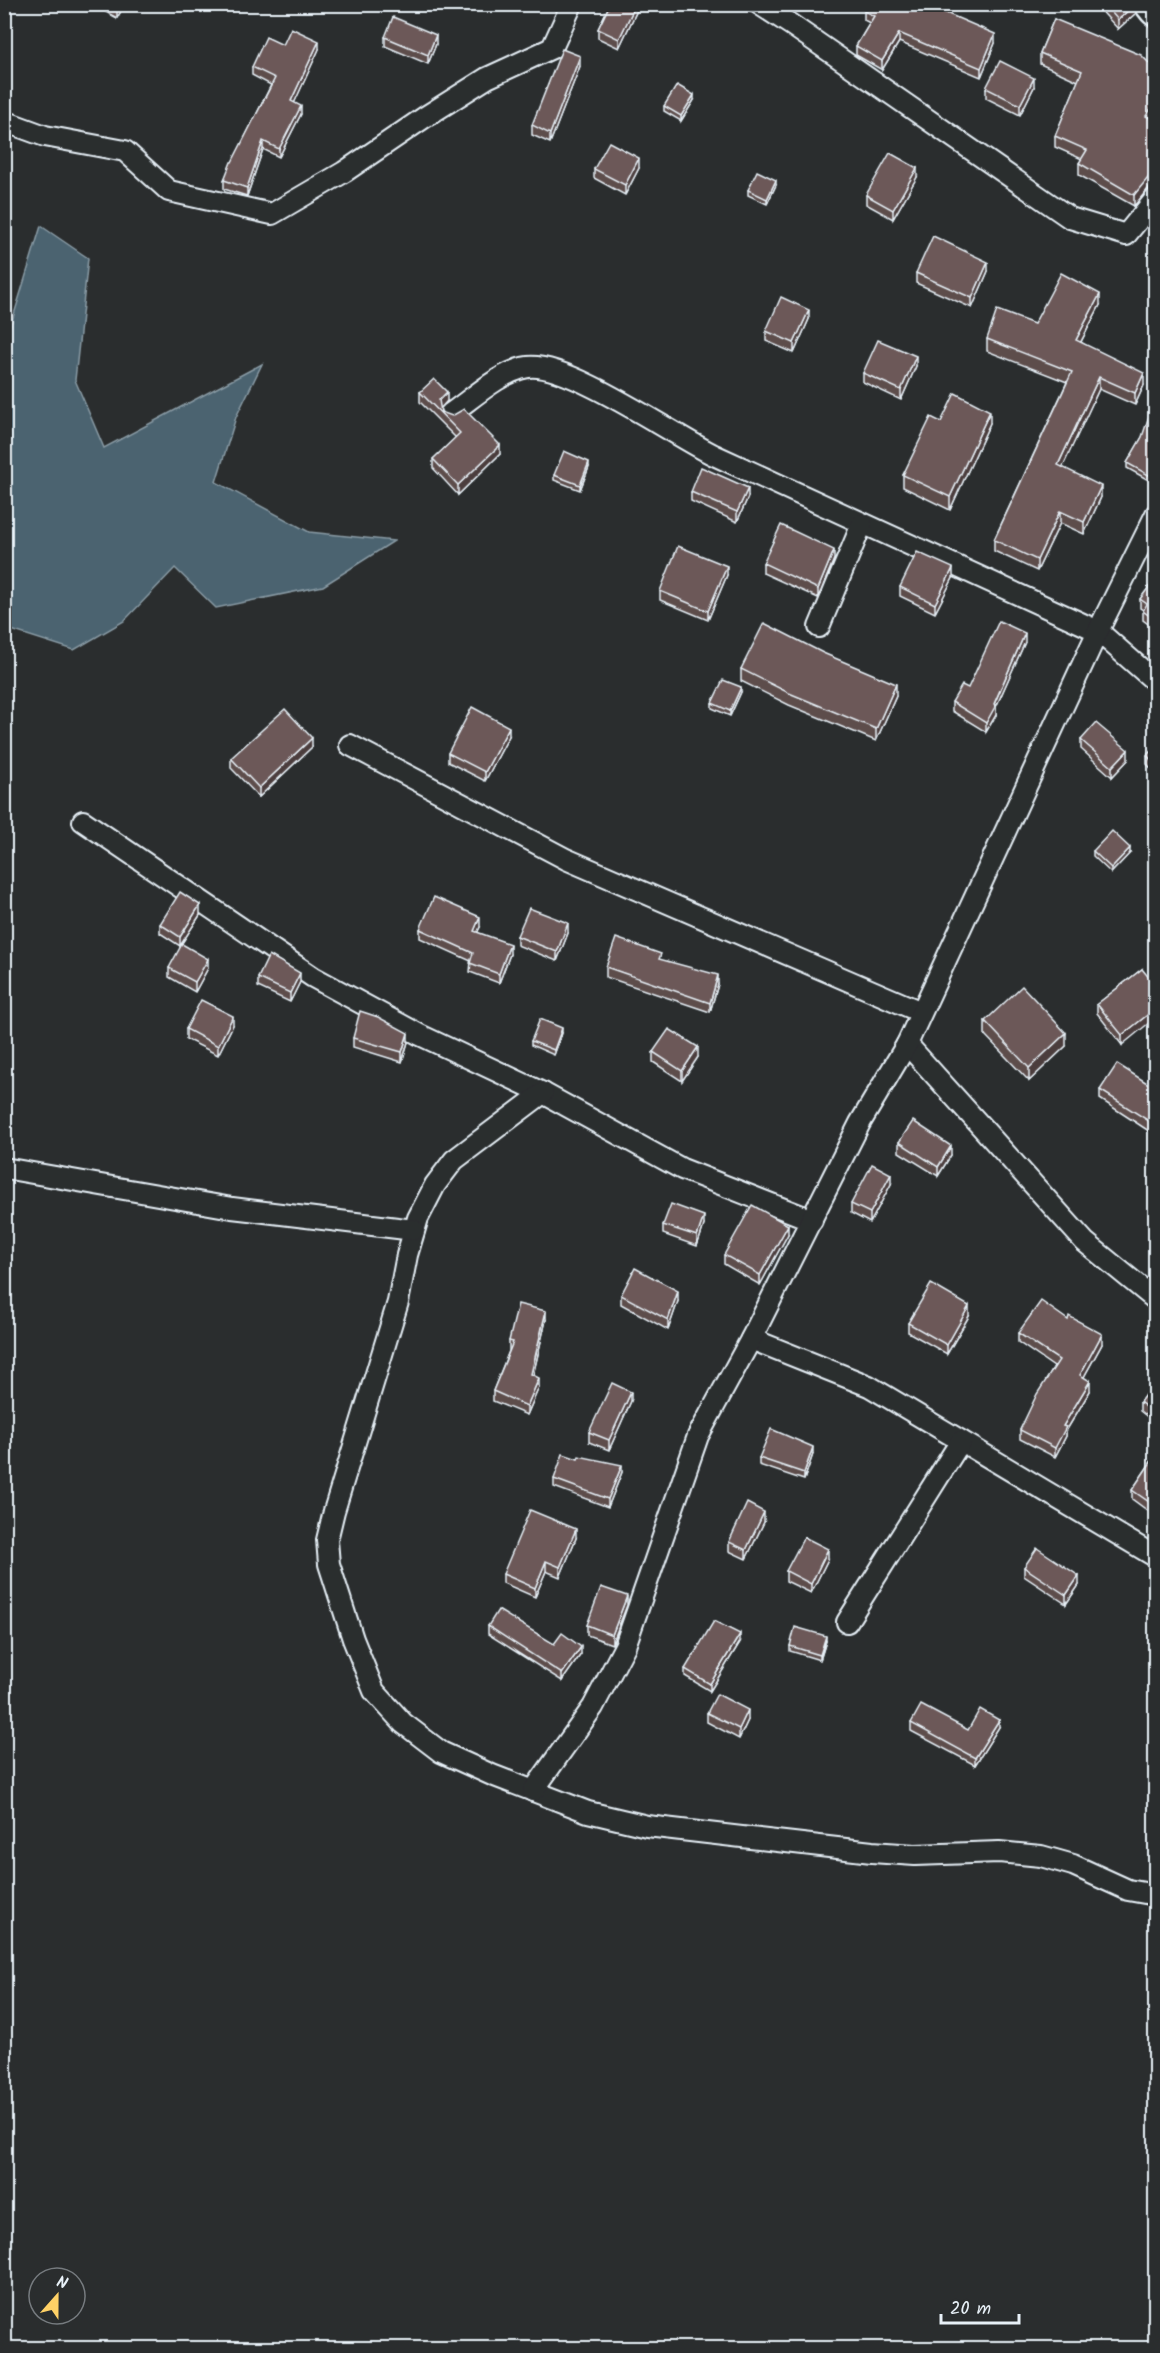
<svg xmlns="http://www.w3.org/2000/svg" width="1160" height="2353" viewBox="0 0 1160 2353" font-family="Kalam,sans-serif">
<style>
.water{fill:#4c6370;stroke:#8a9ca6;stroke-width:1.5}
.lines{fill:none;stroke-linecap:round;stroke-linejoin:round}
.street-casing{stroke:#e8f1f8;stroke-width:24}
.highway-casing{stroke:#e8f1f8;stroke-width:38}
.street{stroke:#2a2d2e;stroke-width:20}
.highway{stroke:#2a2d2e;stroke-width:33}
.wall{fill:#5d4d4c;stroke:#e8f1f8;stroke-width:1.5}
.shaded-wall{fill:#4c3e3e;stroke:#e8f1f8;stroke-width:1.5}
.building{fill:#6c5958;stroke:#e8f1f8;stroke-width:1.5}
</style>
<rect width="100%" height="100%" fill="#2a2d2e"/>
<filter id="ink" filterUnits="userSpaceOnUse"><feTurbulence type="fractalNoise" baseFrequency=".0167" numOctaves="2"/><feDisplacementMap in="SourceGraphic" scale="12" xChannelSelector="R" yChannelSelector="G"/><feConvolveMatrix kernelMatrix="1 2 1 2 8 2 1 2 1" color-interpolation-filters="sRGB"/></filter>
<g filter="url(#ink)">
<!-- water -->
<polygon class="water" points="41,226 88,258 75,380 104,448 262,364 236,417 216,482 309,532 394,541 323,586 216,608 175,568 124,621 74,650 5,628 5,344"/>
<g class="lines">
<!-- street casing -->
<g class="street-casing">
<g id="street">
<polyline points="759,4 790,24 1070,218 1126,235 1156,198"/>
<polyline points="4,121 45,136 125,151 169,191 272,214 344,172 425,117 487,78 552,48 572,4"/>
<path d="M450,414C470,400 503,370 528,367C569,362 673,435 714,455L1098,631L1156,682"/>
<polyline points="819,627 862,524"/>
<polyline points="350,745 566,859 921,1012"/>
<polyline points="83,821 313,977 420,1035 543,1093 682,1169 812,1220"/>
<polyline points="907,1044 1085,1242 1156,1300"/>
<polyline points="543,1093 454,1160 435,1185 418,1218 407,1255 398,1302 334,1511 327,1540 329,1564 353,1639 374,1691 403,1723 441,1752 492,1775 588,1812 647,1826 872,1852 915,1855 999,1852 1041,1856 1073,1865 1128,1890 1156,1895"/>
<polyline points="4,1168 232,1208 414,1230"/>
<polyline points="751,1339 869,1386 1156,1557"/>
<polyline points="847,1622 961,1441"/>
<polyline points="533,1791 593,1707 625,1646 698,1436 751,1339 860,1123 907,1044 1098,631 1156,514"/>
</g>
</g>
<!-- highway casing -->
<g class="highway-casing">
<polyline id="highway" points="1152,4 1156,9"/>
</g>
<!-- street -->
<use href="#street" class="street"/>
<!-- highway -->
<use href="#highway" class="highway"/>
</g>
<!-- wall -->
<g class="wall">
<polygon points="91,4 125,4 117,18"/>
<polygon points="610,4 640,4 619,48 598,38 598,29"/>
<polygon points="1095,4 1136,4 1136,13 1118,29"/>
<polygon points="864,11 995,43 981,77 899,42 882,70 856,55 856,46 870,23 864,20"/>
<polygon points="1054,19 1155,113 1151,119 1148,189 1134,206 1079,175 1079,163 1082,159 1055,147 1055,136 1078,81 1040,64 1040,53"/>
<polygon points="385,37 436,44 428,64 385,46"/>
<polygon points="283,45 319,49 294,103 301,114 279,157 263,149 247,196 224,189 224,180 271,85 252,75 252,67"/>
<polygon points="580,66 550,143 532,135 532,125"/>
<polygon points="1034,87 1020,115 986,98 986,88"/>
<polygon points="694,100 681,121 664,111 664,106"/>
<polygon points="639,168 625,195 594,178 594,169"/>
<polygon points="917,177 893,219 866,204 866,195"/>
<polygon points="776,185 767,204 748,195 748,190"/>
<polygon points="988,271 972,308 916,283 916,273"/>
<polygon points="1100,305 1081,342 1144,385 1135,405 1099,389 1062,467 1101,497 1084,534 1060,523 1037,571 994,551 994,540 1067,382 987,351 987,339 1034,324"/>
<polygon points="809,319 794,353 766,341 766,331"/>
<polygon points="916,366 901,400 863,382 863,373"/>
<polygon points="420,392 447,401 440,408 441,412 500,454 458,495 433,468 433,459 456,438 420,402"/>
<polygon points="1155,415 1152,482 1127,468 1127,463"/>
<polygon points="941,422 990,423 950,510 903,487 903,475"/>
<polygon points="589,467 580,490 554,480 554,475"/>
<polygon points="691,492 748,497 737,522 691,501"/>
<polygon points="834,559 818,598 763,573 763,563"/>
<polygon points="727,575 708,620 660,600 660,591"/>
<polygon points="953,578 935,613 900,596 900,587"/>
<polygon points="1155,579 1155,629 1143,620 1143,610 1140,608 1140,599"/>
<polygon points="1025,642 996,707 996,715 986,732 952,711 952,702"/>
<polygon points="741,669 896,696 876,741 789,705 741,681"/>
<polygon points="741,692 730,716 712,708 712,703"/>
<polygon points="509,736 485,781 448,762 448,753"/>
<polygon points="1081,740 1128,760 1112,777 1081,749"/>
<polygon points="312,747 259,797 231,768 231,758"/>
<polygon points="1155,747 1155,773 1147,764 1147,755"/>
<polygon points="1093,851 1130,853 1111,873 1093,856"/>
<polygon points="200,915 180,946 160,933 160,924"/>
<polygon points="480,927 477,932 510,954 499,983 470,972 471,961 420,938 420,929"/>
<polygon points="568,933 557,961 517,945 517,936"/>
<polygon points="606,967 718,984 710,1012 606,977"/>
<polygon points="169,968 208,968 195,992 169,977"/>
<polygon points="1142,969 1122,1045 1097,1013 1097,1004"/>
<polygon points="258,978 300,982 290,1002 258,987"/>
<polygon points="985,1021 1066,1046 1029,1081 985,1035"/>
<polygon points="233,1025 218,1055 186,1039 186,1029"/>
<polygon points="562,1033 554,1055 531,1045 531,1041"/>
<polygon points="353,1038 408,1042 402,1062 353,1047"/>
<polygon points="653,1052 698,1057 682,1081 653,1062"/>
<polygon points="1155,1088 1155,1135 1100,1099 1100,1090"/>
<polygon points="899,1142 951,1155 938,1176 899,1152"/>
<polygon points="891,1184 870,1223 851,1213 851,1204"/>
<polygon points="663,1225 704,1225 697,1246 663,1234"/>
<polygon points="788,1234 760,1285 724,1264 724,1255"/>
<polygon points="621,1295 678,1301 668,1330 621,1304"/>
<polygon points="969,1316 947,1354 908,1332 908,1323"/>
<polygon points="546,1320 533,1375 539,1387 527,1415 493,1401 493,1391 509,1351 509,1341"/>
<polygon points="1018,1333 1102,1344 1084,1377 1090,1391 1066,1431 1066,1436 1055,1457 1020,1439 1020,1430 1054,1367 1018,1342"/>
<polygon points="1155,1381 1155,1423 1140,1411 1140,1402"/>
<polygon points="631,1401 609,1450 589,1442 589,1432"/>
<polygon points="813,1454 804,1480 759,1465 759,1458"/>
<polygon points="1155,1456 1155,1516 1132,1499 1132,1490"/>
<polygon points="578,1459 622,1472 608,1507 554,1487 554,1479"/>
<polygon points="764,1522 746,1559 729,1551 729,1542"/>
<polygon points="576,1538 560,1577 546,1571 535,1597 503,1583 503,1574"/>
<polygon points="828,1559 811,1593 786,1581 786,1571"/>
<polygon points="1024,1567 1079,1585 1066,1604 1024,1576"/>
<polygon points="627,1605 612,1644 587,1635 587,1625"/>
<polygon points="488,1626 554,1644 581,1654 562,1681 488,1634"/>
<polygon points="826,1641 820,1660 790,1651 790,1646"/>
<polygon points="740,1642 710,1691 685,1676 685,1669"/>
<polygon points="707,1713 748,1720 739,1739 707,1722"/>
<polygon points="911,1723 968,1730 999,1727 975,1765 911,1731"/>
</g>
<!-- shaded-wall -->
<g class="shaded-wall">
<polygon points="120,4 125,4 117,18 117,9"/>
<polygon points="636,4 640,4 619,48 619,39"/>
<polygon points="1135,4 1136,4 1136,13 1118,29 1118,20"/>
<polygon points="899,33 899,42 882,70 882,61"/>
<polygon points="995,34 995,43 981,77 981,68"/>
<polygon points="436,35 436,44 428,64 428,55"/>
<polygon points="319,41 319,49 291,110 291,101"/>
<polygon points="580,56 580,66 550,143 550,134"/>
<polygon points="1034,78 1034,87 1020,115 1020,105"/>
<polygon points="694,95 694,100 681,121 681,116"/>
<polygon points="1155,102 1155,113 1146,127 1146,116"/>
<polygon points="301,106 301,114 279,157 279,149"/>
<polygon points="263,141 263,149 247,196 247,188"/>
<polygon points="639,158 639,168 625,195 625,185"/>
<polygon points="1155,165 1155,177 1148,189 1134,206 1134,195"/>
<polygon points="917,168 917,177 893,219 893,210"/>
<polygon points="776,180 776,185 767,204 767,199"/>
<polygon points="988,262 988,271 972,308 972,298"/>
<polygon points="1100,294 1100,305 1076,351 1076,340"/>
<polygon points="809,310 809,319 794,353 794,343"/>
<polygon points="916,356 916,366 901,400 901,390"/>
<polygon points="1144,373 1144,385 1135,405 1135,393"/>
<polygon points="1099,377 1099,389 1058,477 1058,465"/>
<polygon points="447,392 447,401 439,410 439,400"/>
<polygon points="990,411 990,423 950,510 950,497"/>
<polygon points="500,445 500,454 458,495 458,485"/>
<polygon points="589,462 589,467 580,490 580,485"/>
<polygon points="1155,469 1155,474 1152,482 1152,477"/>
<polygon points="1101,486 1101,497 1084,534 1084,522"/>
<polygon points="748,488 748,497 737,522 737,512"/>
<polygon points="1060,511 1060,523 1037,571 1037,560"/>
<polygon points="834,550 834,559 818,598 818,589"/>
<polygon points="727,566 727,575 708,620 708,611"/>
<polygon points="953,568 953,578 935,613 935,604"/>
<polygon points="1025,633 1025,642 996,707 996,715 986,732 986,723"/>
<polygon points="896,684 896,696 876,741 876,729"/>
<polygon points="741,687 741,692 730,716 730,711"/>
<polygon points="509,727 509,736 485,781 485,772"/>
<polygon points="312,738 312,747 259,797 259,788"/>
<polygon points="1128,750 1128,760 1112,777 1112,767"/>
<polygon points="1130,848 1130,853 1111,873 1111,868"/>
<polygon points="200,905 200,915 180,946 180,937"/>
<polygon points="480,917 480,927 474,940 474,931"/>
<polygon points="568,923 568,933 557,961 557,952"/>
<polygon points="510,944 510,954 499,983 499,974"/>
<polygon points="208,959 208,968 195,992 195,982"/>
<polygon points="300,973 300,982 290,1002 290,993"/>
<polygon points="718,975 718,984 710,1012 710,1003"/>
<polygon points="1155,1009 1155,1018 1122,1045 1122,1035"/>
<polygon points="233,1016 233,1025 218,1055 218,1046"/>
<polygon points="562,1028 562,1033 554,1055 554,1050"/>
<polygon points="408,1033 408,1042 402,1062 402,1052"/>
<polygon points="1066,1033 1066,1046 1029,1081 1029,1068"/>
<polygon points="698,1047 698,1057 682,1081 682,1071"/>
<polygon points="951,1146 951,1155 938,1176 938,1167"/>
<polygon points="891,1174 891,1184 870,1223 870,1213"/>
<polygon points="704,1216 704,1225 697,1246 697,1236"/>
<polygon points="788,1225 788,1234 760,1285 760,1275"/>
<polygon points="678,1291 678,1301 668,1330 668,1320"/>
<polygon points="969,1306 969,1316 947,1354 947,1345"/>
<polygon points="546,1311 546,1320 531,1384 531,1374"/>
<polygon points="1102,1334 1102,1344 1080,1384 1080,1375"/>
<polygon points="539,1378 539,1387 527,1415 527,1406"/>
<polygon points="1090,1381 1090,1391 1066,1431 1066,1436 1055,1457 1055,1448 1063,1426"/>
<polygon points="631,1392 631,1401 609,1450 609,1440"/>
<polygon points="813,1447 813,1454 804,1480 804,1473"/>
<polygon points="622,1465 622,1472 608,1507 608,1499"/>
<polygon points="764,1512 764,1522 746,1559 746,1550"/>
<polygon points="576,1529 576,1538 560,1577 560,1567"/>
<polygon points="828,1549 828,1559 811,1593 811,1584"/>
<polygon points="546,1561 546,1571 535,1597 535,1588"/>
<polygon points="1079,1576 1079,1585 1066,1604 1066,1595"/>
<polygon points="627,1596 627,1605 612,1644 612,1635"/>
<polygon points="740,1634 740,1642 710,1691 710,1684"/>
<polygon points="826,1636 826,1641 820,1660 820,1655"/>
<polygon points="581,1647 581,1654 562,1681 562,1674"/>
<polygon points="748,1710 748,1720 739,1739 739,1729"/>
<polygon points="999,1720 999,1727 975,1765 975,1758"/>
</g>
<!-- building -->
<g class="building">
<polygon points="109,4 120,4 117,9"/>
<polygon points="610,4 636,4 619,39 598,29"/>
<polygon points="867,4 925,4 995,34 981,68 899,33 882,61 856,46 874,16 864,11"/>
<polygon points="1104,4 1135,4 1118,20"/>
<polygon points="393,17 436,35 428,55 385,37"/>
<polygon points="1054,19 1141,55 1155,69 1155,102 1146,116 1155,121 1155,165 1148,178 1134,195 1079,163 1087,150 1055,136 1082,71 1040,53"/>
<polygon points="291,28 319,41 291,101 301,106 279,149 263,141 247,188 224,180 231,162 232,162 275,78 252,67 266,37 283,45"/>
<polygon points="562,49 580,56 550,134 532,125"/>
<polygon points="1000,61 1034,78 1020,105 986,88"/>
<polygon points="677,85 694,95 681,116 664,106"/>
<polygon points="609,142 639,158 625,185 594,169"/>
<polygon points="890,153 917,168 893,210 866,195"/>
<polygon points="757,171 776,180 767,199 748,190"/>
<polygon points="933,236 988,262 972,298 916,273"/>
<polygon points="1061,273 1100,294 1076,340 1144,373 1135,393 1099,377 1058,465 1101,486 1084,522 1060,511 1037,560 994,540 1072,372 987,339 997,310 1034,324"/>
<polygon points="781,297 809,310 794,343 766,331"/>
<polygon points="878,340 916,356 901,390 863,373"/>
<polygon points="434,379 447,392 439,400 441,412 452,416 464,409 500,445 458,485 433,459 460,433 420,392"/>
<polygon points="955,393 990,411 950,497 903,475 931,417 941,422"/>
<polygon points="1150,413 1155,415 1155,469 1152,477 1127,463 1142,437"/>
<polygon points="564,451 589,462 580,485 554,475"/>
<polygon points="701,467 748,488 737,512 691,492"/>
<polygon points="781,525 834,550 818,589 763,563"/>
<polygon points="678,546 727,566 708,611 660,591"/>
<polygon points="917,552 953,568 935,604 900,587"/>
<polygon points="1155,579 1155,620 1143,611 1147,604 1140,599"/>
<polygon points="999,621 1025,633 994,704 996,705 986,723 952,702 962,685 968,688"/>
<polygon points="764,623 823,653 896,684 876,729 789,693 741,669"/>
<polygon points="723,680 741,687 730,711 712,703"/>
<polygon points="472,707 509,727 485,772 448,753"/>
<polygon points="285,709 312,738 259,788 231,758"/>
<polygon points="1096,723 1128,750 1112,767 1081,740"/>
<polygon points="1155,747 1155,765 1147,755"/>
<polygon points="1112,831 1130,848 1111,868 1093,851"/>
<polygon points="180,892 200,905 180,937 160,924"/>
<polygon points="434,897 480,917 474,931 510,944 499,974 470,963 473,953 420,929"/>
<polygon points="529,908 568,923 557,952 517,936"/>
<polygon points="616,938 661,954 659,959 718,975 710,1003 606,967"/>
<polygon points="182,944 208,959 195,982 169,968"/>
<polygon points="269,955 300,973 290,993 258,978"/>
<polygon points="1142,969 1155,985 1155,1009 1122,1035 1097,1004"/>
<polygon points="1022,986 1066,1033 1029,1068 985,1021"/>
<polygon points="201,1000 233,1016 218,1046 186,1029"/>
<polygon points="360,1011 378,1017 408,1033 402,1052 353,1038"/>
<polygon points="540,1019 562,1028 554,1050 531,1041"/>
<polygon points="669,1029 698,1047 682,1071 653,1052"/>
<polygon points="1117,1064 1155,1088 1155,1125 1100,1090"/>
<polygon points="913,1121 951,1146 938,1167 899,1142"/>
<polygon points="872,1164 891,1174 870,1213 851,1204"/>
<polygon points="671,1204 704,1216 697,1236 663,1225"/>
<polygon points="752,1205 788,1225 760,1275 724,1255"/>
<polygon points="635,1268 678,1291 668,1320 621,1295"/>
<polygon points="931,1284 969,1306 947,1345 908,1323"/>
<polygon points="1041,1301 1068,1320 1069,1316 1102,1334 1080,1375 1090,1381 1063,1426 1066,1427 1055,1448 1020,1430 1037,1394 1059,1360 1018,1333"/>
<polygon points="518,1304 546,1311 531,1374 539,1378 527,1406 493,1391 513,1342 509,1341"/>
<polygon points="1155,1381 1155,1414 1140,1402"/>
<polygon points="612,1383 631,1392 609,1440 589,1432"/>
<polygon points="771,1429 813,1447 804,1473 759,1458"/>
<polygon points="563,1454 578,1459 579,1456 622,1465 608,1499 554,1479"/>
<polygon points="1155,1456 1155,1506 1132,1490"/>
<polygon points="747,1503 764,1512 746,1550 729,1542"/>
<polygon points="530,1510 576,1529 560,1567 546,1561 535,1588 503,1574"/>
<polygon points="804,1537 828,1549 811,1584 786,1571"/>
<polygon points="1037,1548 1079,1576 1066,1595 1024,1567"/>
<polygon points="601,1587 627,1596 612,1635 587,1625"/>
<polygon points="498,1610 554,1644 562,1633 581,1647 562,1674 488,1626"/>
<polygon points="714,1621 740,1634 710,1684 685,1669"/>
<polygon points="795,1627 826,1636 820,1655 790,1646"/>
<polygon points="717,1694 748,1710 739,1729 707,1713"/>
<polygon points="921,1705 968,1730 980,1709 999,1720 975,1758 911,1723"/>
</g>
</g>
<!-- margin -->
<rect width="1160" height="2353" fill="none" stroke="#2a2d2e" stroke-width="24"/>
<rect x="12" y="12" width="1136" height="2329" fill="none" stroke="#e8f1f8" stroke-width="2" filter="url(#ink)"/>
<!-- north arrow -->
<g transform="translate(57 2296) rotate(21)"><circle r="28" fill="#2a2d2e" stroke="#767b7f" stroke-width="1.5"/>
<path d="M0-4.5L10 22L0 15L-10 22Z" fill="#ffd166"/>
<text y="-9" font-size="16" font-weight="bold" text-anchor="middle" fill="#e8f1f8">N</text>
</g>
<!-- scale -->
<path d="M941 2314v9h78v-9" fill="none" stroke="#e8f1f8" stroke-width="3"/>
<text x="950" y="2314" font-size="18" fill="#e8f1f8" stroke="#2a2d2e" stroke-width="4.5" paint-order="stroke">20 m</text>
</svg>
